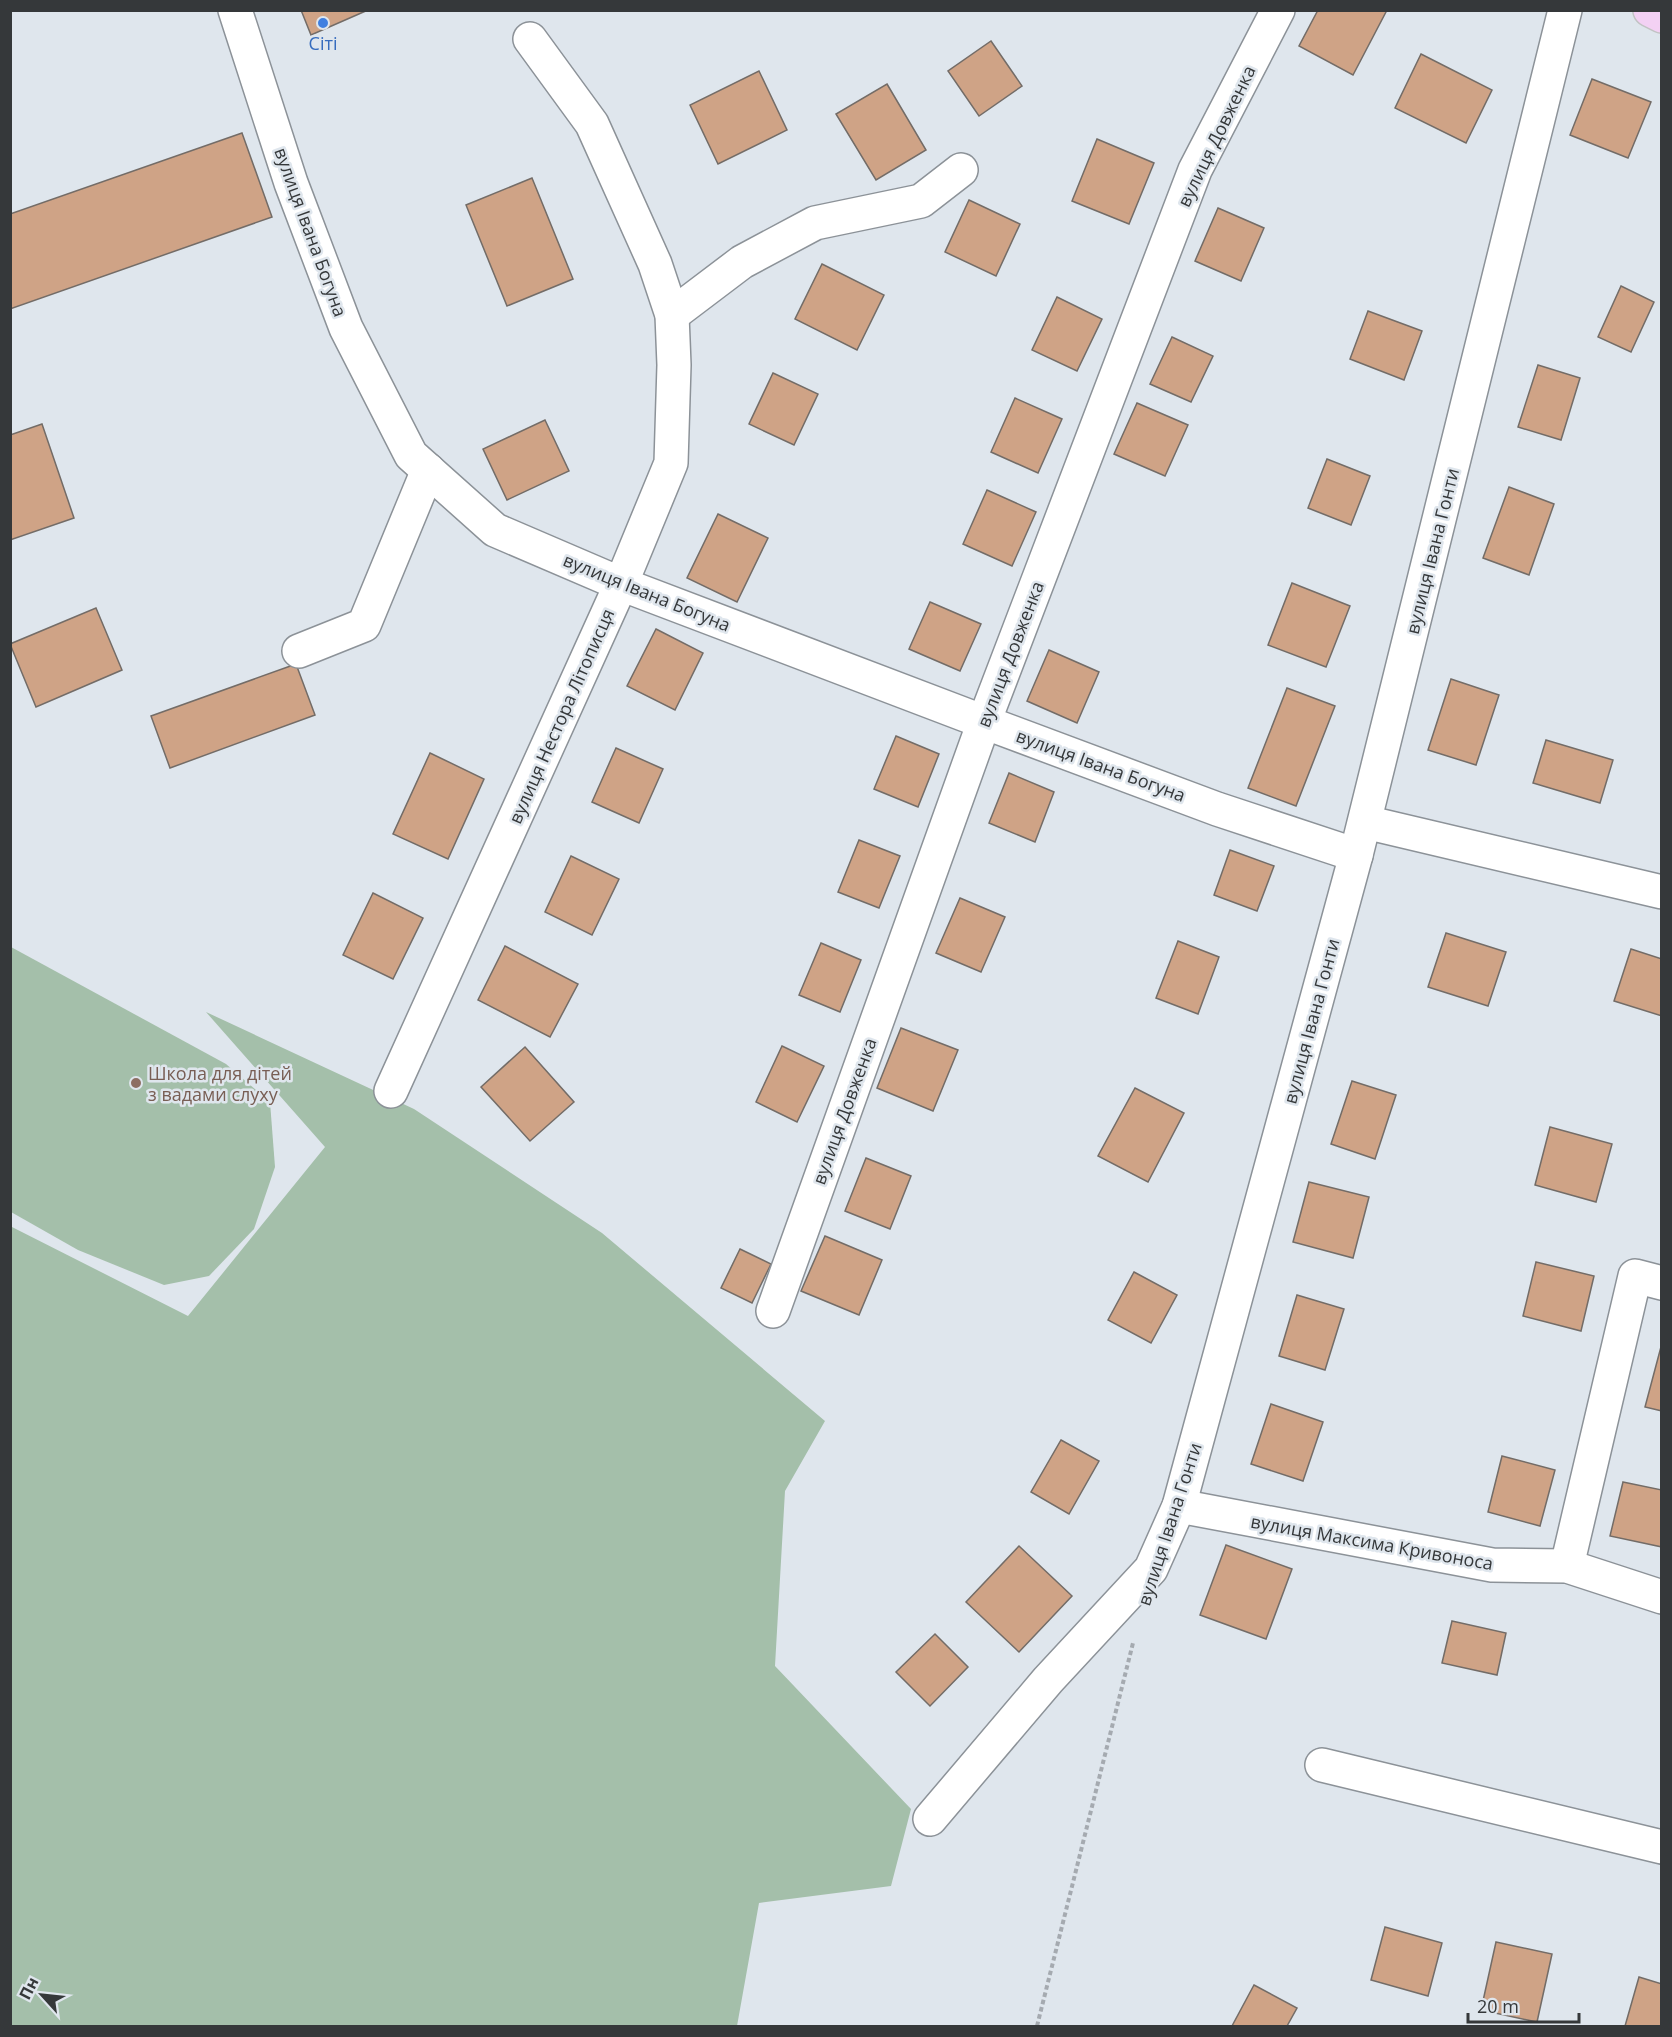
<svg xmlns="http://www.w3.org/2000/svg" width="1672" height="2037" viewBox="0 0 1672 2037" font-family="'Open Sans',sans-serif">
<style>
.green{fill:#a4bfaa}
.building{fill:#cfa386;stroke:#736c67;stroke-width:1.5}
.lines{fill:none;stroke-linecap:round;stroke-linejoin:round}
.minor-casing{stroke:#8c9298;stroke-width:36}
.major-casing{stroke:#c2c3c4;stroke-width:36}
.path{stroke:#a5aab0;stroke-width:4;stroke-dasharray:4.5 3;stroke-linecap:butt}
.minor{stroke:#fff;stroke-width:33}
.major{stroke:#f3d1f4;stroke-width:33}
.shop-dot{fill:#3f7fe0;stroke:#dfe6ed;stroke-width:2}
.education-dot{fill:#8d6e63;stroke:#dfe6ed;stroke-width:2}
.labels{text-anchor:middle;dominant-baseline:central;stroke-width:5;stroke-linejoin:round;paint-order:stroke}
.shop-label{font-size:18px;fill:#366cbe;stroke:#dfe6ed}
.street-label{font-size:18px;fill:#35383a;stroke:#dfe6ed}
.education-label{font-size:18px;fill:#785e54;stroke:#dfe6ed;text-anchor:start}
</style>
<rect width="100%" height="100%" fill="#dfe6ed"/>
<!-- green -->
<g class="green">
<polygon points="11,947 226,1064 270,1102 275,1167 254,1229 209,1276 164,1285 78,1250 11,1212"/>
<polygon points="206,1012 414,1109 602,1233 825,1421 785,1491 775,1666 911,1809 891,1886 759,1903 737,2026 11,2026 10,1226 188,1316 325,1147"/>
</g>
<!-- building -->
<g class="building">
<polygon points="301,10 368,10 311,35"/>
<polygon points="1318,10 1387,10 1353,75 1299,46"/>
<polygon points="991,41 1022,86 979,116 948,71"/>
<polygon points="1421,54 1492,90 1466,143 1395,108"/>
<polygon points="759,71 787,130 718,164 690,105"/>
<polygon points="1592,79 1651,102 1628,158 1570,135"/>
<polygon points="887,84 926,150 876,180 836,114"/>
<polygon points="242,133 272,217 10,309 10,214"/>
<polygon points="1097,139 1154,163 1129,224 1072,201"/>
<polygon points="532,178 573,279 507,306 466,205"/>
<polygon points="969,200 1020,224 996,276 945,252"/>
<polygon points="1218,208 1264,228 1241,281 1195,261"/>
<polygon points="822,264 884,295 857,350 795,319"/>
<polygon points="1621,286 1654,302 1631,352 1598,337"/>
<polygon points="1057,297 1102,319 1077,371 1032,350"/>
<polygon points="1368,311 1422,331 1404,380 1350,359"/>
<polygon points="1172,337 1213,356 1191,402 1150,384"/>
<polygon points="1538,365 1580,378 1561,440 1518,427"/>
<polygon points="773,373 818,394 794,445 749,424"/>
<polygon points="1015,398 1062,419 1038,473 991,452"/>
<polygon points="1137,403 1188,425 1165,476 1114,454"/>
<polygon points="545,420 569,471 507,500 483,449"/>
<polygon points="42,424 74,518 10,540 10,435"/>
<polygon points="1327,459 1370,476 1351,525 1308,508"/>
<polygon points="1509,487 1554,504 1529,575 1483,558"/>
<polygon points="987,490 1036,512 1012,566 963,544"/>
<polygon points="718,514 768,538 737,602 687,578"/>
<polygon points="1292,583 1350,606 1326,667 1268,645"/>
<polygon points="930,602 981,624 960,671 909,649"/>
<polygon points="96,608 122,670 36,707 10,644"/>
<polygon points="656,629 703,653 675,710 627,686"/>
<polygon points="1049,650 1099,672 1077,723 1027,701"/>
<polygon points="296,664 315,715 170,768 151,716"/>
<polygon points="1451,679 1499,695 1476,765 1428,750"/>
<polygon points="1287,688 1335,706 1296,806 1248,788"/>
<polygon points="896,736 939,754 918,807 874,789"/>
<polygon points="1546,740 1613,760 1600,803 1533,783"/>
<polygon points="616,748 663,769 639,823 592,802"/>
<polygon points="430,753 484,779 448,859 393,834"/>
<polygon points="1009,773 1054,792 1035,842 989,823"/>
<polygon points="859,840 900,856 879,908 838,892"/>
<polygon points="1230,850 1274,866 1257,911 1214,895"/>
<polygon points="571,856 619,879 592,935 545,912"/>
<polygon points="373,893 423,918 393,979 343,955"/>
<polygon points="960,898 1005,917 981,972 936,953"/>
<polygon points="1446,933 1506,952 1488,1006 1428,987"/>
<polygon points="1178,941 1219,957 1198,1014 1156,998"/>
<polygon points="821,943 861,960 840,1012 799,995"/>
<polygon points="505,946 578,984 550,1037 478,1000"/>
<polygon points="1631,949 1662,959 1662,1016 1614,1001"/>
<polygon points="901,1028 958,1050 933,1111 877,1088"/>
<polygon points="782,1046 824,1066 797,1122 756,1102"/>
<polygon points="525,1047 574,1102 530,1141 481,1087"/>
<polygon points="1352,1081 1396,1095 1375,1159 1331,1144"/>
<polygon points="1135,1088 1184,1113 1148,1182 1098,1156"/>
<polygon points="1550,1127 1612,1144 1596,1202 1535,1185"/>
<polygon points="866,1158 911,1176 890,1229 845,1211"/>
<polygon points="1309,1182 1369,1197 1353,1258 1293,1242"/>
<polygon points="825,1236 882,1260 859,1315 801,1291"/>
<polygon points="740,1249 771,1264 752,1303 721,1288"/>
<polygon points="1536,1262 1594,1276 1581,1331 1523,1316"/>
<polygon points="1134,1272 1177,1295 1151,1343 1108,1320"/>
<polygon points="1297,1295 1344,1309 1325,1370 1279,1356"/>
<polygon points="1662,1343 1662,1411 1645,1407"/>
<polygon points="1271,1404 1323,1422 1303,1481 1251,1464"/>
<polygon points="1061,1440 1099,1461 1069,1514 1031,1492"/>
<polygon points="1502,1456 1555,1470 1540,1526 1488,1512"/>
<polygon points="1623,1482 1662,1490 1662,1547 1610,1536"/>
<polygon points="1226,1545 1292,1569 1266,1639 1200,1615"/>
<polygon points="1019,1546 1072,1596 1019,1652 966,1602"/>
<polygon points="1452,1621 1506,1633 1497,1675 1442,1663"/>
<polygon points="935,1634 968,1667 930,1706 896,1672"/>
<polygon points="1385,1927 1442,1943 1428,1996 1371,1980"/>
<polygon points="1496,1942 1552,1954 1537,2022 1481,2010"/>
<polygon points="1639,1977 1662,1984 1662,2026 1625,2026"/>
<polygon points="1254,1985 1297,2008 1287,2026 1232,2026"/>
</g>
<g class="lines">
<!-- minor casing -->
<g class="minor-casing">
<g id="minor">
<polyline points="235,10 291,183 346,328 411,455 495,530 621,584 984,722 1217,809 1356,855"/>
<polyline points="672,315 742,262 815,223 921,201 961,170"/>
<polyline points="299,651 364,625 428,470"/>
<polyline points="1365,822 1662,892"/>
<polyline points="391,1091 621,584 671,463 674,365 672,315 655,264 592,124 530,39"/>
<polyline points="773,1311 984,722 1195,170 1278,10"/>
<polyline points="1179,1506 1492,1565 1567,1566 1662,1597"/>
<polyline points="1567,1566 1635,1276 1662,1283"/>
<polyline points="1322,1765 1662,1847"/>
<polyline points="930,1819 1048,1680 1151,1569 1179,1506 1356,855 1565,10"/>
</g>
</g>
<!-- major casing -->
<g class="major-casing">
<polyline id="major" points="1650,10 1662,16"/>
</g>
<!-- path -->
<polyline class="path" points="1037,2026 1133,1643"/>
<!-- minor -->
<use href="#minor" class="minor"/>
<!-- major -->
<use href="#major" class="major"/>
</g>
<!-- markers -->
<circle class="shop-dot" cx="323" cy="23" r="6"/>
<circle class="education-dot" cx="136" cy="1083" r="6"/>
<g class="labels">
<!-- shop labels -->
<g class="shop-label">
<text x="323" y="43">Cіті</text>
</g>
<!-- street labels -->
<g class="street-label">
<text transform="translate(1216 136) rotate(-64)">вулиця Довженка</text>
<text transform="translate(311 232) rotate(70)">вулиця Івана Богуна</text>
<text transform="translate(1432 551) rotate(-76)">вулиця Івана Гонти</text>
<text transform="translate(647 592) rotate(22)">вулиця Івана Богуна</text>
<text transform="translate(1010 654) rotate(-69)">вулиця Довженка</text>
<text transform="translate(561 716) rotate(-66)">вулиця Нестора Літописця</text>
<text transform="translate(1101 765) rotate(20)">вулиця Івана Богуна</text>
<text transform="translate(1311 1021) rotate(-75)">вулиця Івана Гонти</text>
<text transform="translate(844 1111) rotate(-70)">вулиця Довженка</text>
<text transform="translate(1169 1524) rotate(-72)">вулиця Івана Гонти</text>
<text transform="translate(1372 1542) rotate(10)">вулиця Максима Кривоноса</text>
</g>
<!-- education labels -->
<g class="education-label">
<text x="148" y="1073">Школа для дітей<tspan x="148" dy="21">з вадами слуху</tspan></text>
</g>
</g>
<!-- border -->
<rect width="1672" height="2037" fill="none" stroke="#35383a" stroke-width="24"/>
<!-- north arrow -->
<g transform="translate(42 1995) rotate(297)" stroke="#dfe6ed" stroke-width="4.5" paint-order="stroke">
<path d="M0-4.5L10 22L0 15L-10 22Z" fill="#35383a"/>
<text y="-9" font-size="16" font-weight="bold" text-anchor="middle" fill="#35383a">Пн</text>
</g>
<!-- scale -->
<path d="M1468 2013v9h111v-9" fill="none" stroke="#35383a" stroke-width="3"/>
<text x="1477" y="2013" font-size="18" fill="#35383a" stroke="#dfe6ed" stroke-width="4.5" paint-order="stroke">20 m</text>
</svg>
